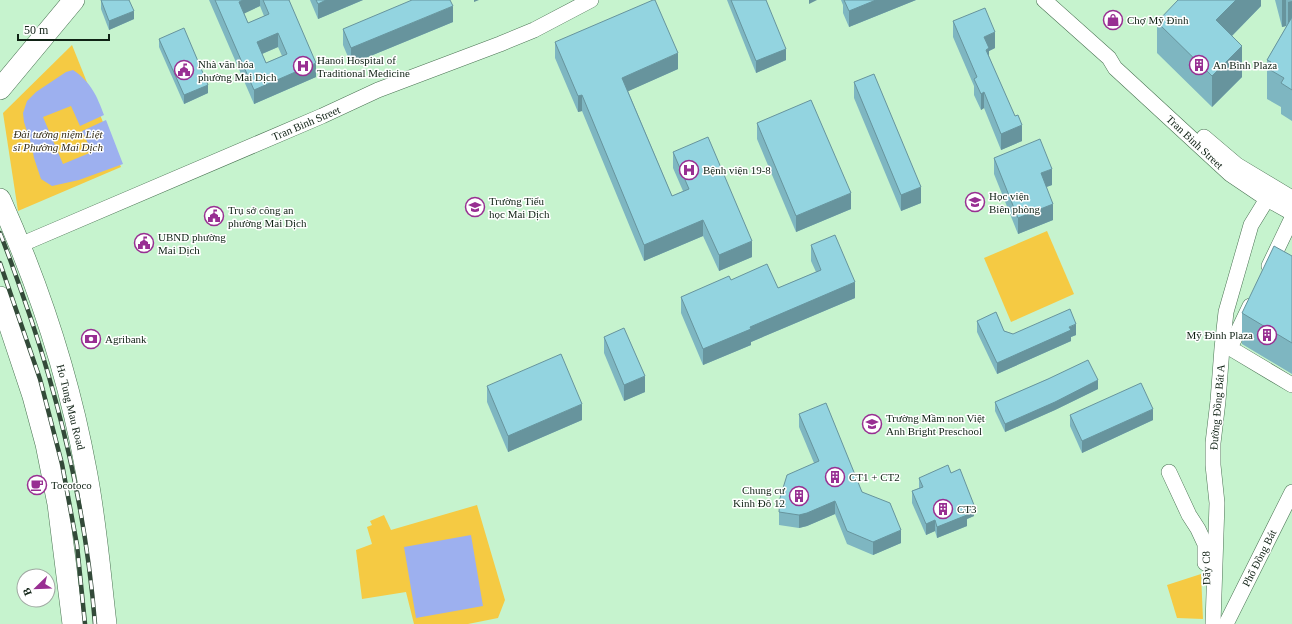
<svg xmlns="http://www.w3.org/2000/svg" width="1292" height="624" viewBox="0 0 1292 624" font-family="'Times New Roman',serif">
<style>
.green{fill:#f5ca43}
.water{fill:#9db0ef}
.lines{fill:none;stroke-linecap:round;stroke-linejoin:round}
.minor-casing{stroke:#4a7353;stroke-width:16}
.highway-casing{stroke:#4a7353;stroke-width:22}
.minor{stroke:#fff;stroke-width:15}
.highway{stroke:#fff;stroke-width:21}
.rail-casing{stroke:#334a39;stroke-width:4.5}
.rail{stroke:#fff;stroke-width:3;stroke-dasharray:9;stroke-linecap:butt}
.wall{fill:#7eb6c1;fill-rule:evenodd}
.shaded-wall{fill:#67949d}
.building{fill:#93d4e0;stroke:#67949d;fill-rule:evenodd}
.labels{text-anchor:middle;dominant-baseline:central;stroke-width:3;stroke-linejoin:round;paint-order:stroke}
.poi-label{font-size:11px;fill:#102215;stroke:#fff;text-anchor:start}
.street-label{font-size:11px;fill:#102215;stroke:#fff}
.park-label{font-size:11px;font-style:italic;fill:#342c16;stroke:#fff}
</style>
<rect width="100%" height="100%" fill="#c6f3ce"/>
<!-- green -->
<g class="green">
<polygon points="72,45 121,167 18,211 3,113"/>
<polygon points="1047,231 1074,294 1011,322 984,258"/>
<polygon points="477,505 505,600 498,618 468,624 414,624 406,592 362,599 356,550 372,544 367,527 372,525 370,521 384,515 391,530"/>
<polygon points="1201,574 1203,619 1177,618 1167,585"/>
</g>
<!-- water -->
<g class="water">
<path d="M73,70C91,82 97,96 104,115L80,126L71,106L43,117L63,164L92,152L82,131L106,120L123,164L79,180L52,186L41,179L34,158L32,147L24,122L23,113L27,101L36,92L66,72Z"/>
<polygon points="471,535 483,606 416,618 404,547"/>
</g>
<g class="lines">
<!-- minor casing -->
<g class="minor-casing">
<g id="minor">
<polyline points="1044,0 1109,58 1115,68 1230,174 1267,199 1292,213"/>
<polyline points="1204,137 1237,165 1292,198"/>
<polyline points="20,245 322,116 378,90 500,44 534,30 591,0"/>
<polyline points="1269,266 1292,218"/>
<polyline points="1250,306 1230,348 1292,385"/>
<polyline points="1169,472 1189,515 1198,529 1205,544 1205,563"/>
<polyline points="1213,624 1217,503 1213,465 1213,443 1218,401 1222,348 1226,312 1251,225 1267,199"/>
<polyline points="1226,624 1292,492"/>
</g>
</g>
<!-- highway casing -->
<g class="highway-casing">
<g id="highway">
<polyline points="0,89 74,0"/>
<path d="M0,199C39,286 69,377 86,470C96,521 100,573 106,624"/>
<polyline points="0,297 33,396 46,444 58,504 73,624"/>
</g>
</g>
<!-- minor -->
<use href="#minor" class="minor"/>
<!-- highway -->
<use href="#highway" class="highway"/>
<!-- rail casing -->
<g class="rail-casing">
<g id="rail">
<path d="M0,233C8,253 15,273 22,293C60,400 86,511 95,624"/>
<polyline points="0,263 40,379 62,464 77,545 85,624"/>
</g>
</g>
<!-- rail -->
<use href="#rail" class="rail"/>
</g>
<!-- wall -->
<g class="wall">
<polygon points="101,0 134,19 109,30 101,9"/>
<path d="M209,0H289L316,77L254,104ZM260,6L264,16L248,23L244,13ZM278,47L282,56L266,63L262,54Z"/>
<polygon points="310,0 363,0 318,19"/>
<polygon points="727,0 766,0 786,60 756,73"/>
<polygon points="841,0 916,0 849,27 843,13 843,5"/>
<polygon points="1261,0 1261,6 1232,36 1242,77 1212,107 1157,53 1157,22"/>
<polygon points="1275,0 1292,0 1292,121 1281,114 1281,107 1267,99 1267,60 1286,27 1286,26 1282,27"/>
<polygon points="953,21 995,48 989,51 989,56 1022,141 1001,150 984,108 981,110 974,95 974,86 953,37"/>
<polygon points="453,22 351,64 343,45 343,29"/>
<polygon points="159,39 208,93 184,104 159,47"/>
<polygon points="555,42 678,69 628,91 672,196 683,191 673,168 673,152 752,257 719,271 703,236 644,261 582,111 578,112 555,58"/>
<polygon points="854,82 921,203 901,211 854,98"/>
<polygon points="757,123 851,209 796,232 757,139"/>
<polygon points="994,158 1052,185 1046,187 1053,220 1018,234 994,174"/>
<polygon points="811,245 855,298 751,342 751,345 703,365 681,313 681,297 731,280 778,288 816,272 811,261"/>
<polygon points="1292,256 1292,374 1242,344 1242,313"/>
<polygon points="977,321 1013,334 1076,335 1071,337 1071,341 997,374 977,332"/>
<polygon points="604,337 645,392 624,401 604,353"/>
<polygon points="1048,379 1098,389 1055,410 1005,432 995,411 995,402"/>
<polygon points="487,386 582,420 508,452 487,402"/>
<polygon points="799,414 862,492 901,543 873,555 847,544 835,514 807,526 799,528 779,525 779,512 814,463 799,427"/>
<polygon points="1070,415 1153,420 1082,453 1070,426"/>
<polygon points="951,473 974,516 967,519 967,526 937,538 935,531 926,535 912,503 912,491 919,488 919,478"/>
</g>
<!-- shaded-wall -->
<g class="shaded-wall">
<polygon points="243,0 260,0 260,6 239,16 239,2"/>
<polygon points="326,0 363,0 318,19 318,4"/>
<polygon points="474,0 479,0 474,2"/>
<polygon points="809,0 817,0 809,4"/>
<polygon points="876,0 916,0 849,27 849,11"/>
<polygon points="1236,0 1261,0 1261,6 1216,52 1216,20"/>
<polygon points="1282,0 1286,0 1286,26 1282,27"/>
<polygon points="1292,1 1292,32 1288,33 1288,2"/>
<polygon points="453,6 453,22 351,64 351,48"/>
<polygon points="134,11 134,19 109,30 109,21"/>
<polygon points="995,32 995,48 989,51 989,64 984,37"/>
<polygon points="278,33 278,47 257,56 257,42"/>
<polygon points="1242,46 1242,77 1212,107 1212,76"/>
<polygon points="786,49 786,60 756,73 756,61"/>
<polygon points="678,53 678,69 622,94 622,78"/>
<polygon points="316,63 316,77 254,104 254,90"/>
<polygon points="208,85 208,93 184,104 184,95"/>
<polygon points="984,92 984,108 981,110 981,94"/>
<polygon points="582,95 582,111 578,112 578,96"/>
<polygon points="1022,125 1022,141 1001,150 1001,134"/>
<polygon points="1052,169 1052,185 1041,189 1041,173"/>
<polygon points="921,187 921,203 901,211 901,195"/>
<polygon points="851,193 851,209 796,232 796,216"/>
<polygon points="1053,204 1053,220 1018,234 1018,218"/>
<polygon points="703,220 703,236 644,261 644,245"/>
<polygon points="752,241 752,257 719,271 719,255"/>
<polygon points="855,282 855,298 751,342 751,345 703,365 703,349 750,327"/>
<polygon points="1076,324 1076,335 1071,337 1071,341 997,374 997,363"/>
<polygon points="645,376 645,392 624,401 624,385"/>
<polygon points="1098,380 1098,389 1055,410 1005,432 1005,424"/>
<polygon points="582,404 582,420 508,452 508,436"/>
<polygon points="1153,409 1153,420 1082,453 1082,441"/>
<polygon points="835,501 835,514 807,526 799,528 799,515"/>
<polygon points="974,505 974,516 967,519 967,526 937,538 937,527 964,509"/>
<polygon points="935,520 935,531 926,535 926,524"/>
<polygon points="901,530 901,543 873,555 873,542"/>
</g>
<!-- building -->
<g class="building">
<polygon points="101,0 129,0 134,11 109,21"/>
<path d="M215,0H243L239,2L248,23L269,14L263,0H289L316,63L254,90ZM278,33L287,54L266,63L257,42Z"/>
<polygon points="316,0 326,0 318,4"/>
<polygon points="412,0 450,0 453,6 351,48 343,29"/>
<polygon points="653,0 655,0 678,53 622,78 672,196 689,189 673,152 708,137 752,241 719,255 703,220 644,245 582,95 578,96 555,42"/>
<polygon points="731,0 766,0 786,49 756,61"/>
<polygon points="844,0 876,0 849,11"/>
<polygon points="1178,0 1236,0 1216,20 1242,46 1212,76 1157,22"/>
<polygon points="985,8 995,32 984,37 989,48 986,50 1015,116 1018,115 1022,125 1001,134 984,92 981,94 974,79 977,77 953,21"/>
<polygon points="1292,17 1292,90 1281,83 1284,78 1267,68 1271,62 1267,60"/>
<polygon points="184,28 208,85 184,95 159,39"/>
<polygon points="874,74 921,187 901,195 854,82"/>
<polygon points="811,100 851,193 796,216 757,123"/>
<polygon points="1040,139 1052,169 1041,173 1053,204 1018,218 994,158"/>
<polygon points="835,235 855,282 750,327 751,329 703,349 681,297 729,276 731,280 767,264 778,288 821,270 811,245"/>
<polygon points="1274,246 1292,256 1292,343 1242,313"/>
<polygon points="1070,309 1076,324 1069,327 1071,330 997,363 977,321 996,312 1004,331 1013,334"/>
<polygon points="624,328 645,376 624,385 604,337"/>
<polygon points="561,354 582,404 508,436 487,386"/>
<polygon points="1088,360 1098,380 1055,402 1005,424 995,402 1048,379"/>
<polygon points="1141,383 1153,409 1082,441 1070,415"/>
<polygon points="826,403 862,492 890,503 901,530 873,542 847,531 835,501 807,513 799,515 779,512 780,498 787,475 819,461 799,414"/>
<polygon points="948,465 951,473 960,469 974,505 964,509 967,515 937,527 935,520 926,524 912,491 923,487 919,478"/>
</g>
<!-- icons -->
<defs>
<g id="shop-ring" transform="scale(1)"><circle r="9.5" fill="#fff" stroke="#982f92" stroke-width="1.5"/><path d="M-5-2.5h2.3a2.7 3.5 0 0 1 5.4 0H5L5.5 6h-11ZM-1.5-2.5h3a1.5 2.3 0 0 0-3 0Z" fill="#982f92"/></g>
<g id="building-ring" transform="scale(1)"><circle r="9.5" fill="#fff" stroke="#982f92" stroke-width="1.5"/><path d="M-4-6H4V6H1V3H-1V6H-4ZM-2.5-4.3h1.7v1.8h-1.7ZM.8-4.3h1.7v1.8H.8ZM-2.5-1h1.7V.8h-1.7ZM.8-1h1.7V.8H.8Z" fill="#982f92"/></g>
<g id="hospital-ring" transform="scale(1)"><circle r="9.5" fill="#fff" stroke="#982f92" stroke-width="1.5"/><path d="M-5-5h3v3.5h4V-5h3V5h-3V1.5h-4V5h-3Z" fill="#982f92"/></g>
<g id="civic-ring" transform="scale(1)"><circle r="9.5" fill="#fff" stroke="#982f92" stroke-width="1.5"/><path d="M-.6-6.5H3V-4.5H.6V-3L4-1V1h2V6H-6V1h2V-1L-.6-3ZM-1.2 2.5V6h2.4V2.5Z" fill="#982f92"/></g>
<g id="university-ring" transform="scale(1)"><circle r="9.5" fill="#fff" stroke="#982f92" stroke-width="1.5"/><path d="M0-5L7-2L0 1L-7-2ZM-4 1L0 2.5L4 1V4Q0 6-4 4Z" fill="#982f92"/></g>
<g id="school-ring" transform="scale(1)"><circle r="9.5" fill="#fff" stroke="#982f92" stroke-width="1.5"/><path d="M0-5L7-2L0 1L-7-2ZM-4 1L0 2.5L4 1V4Q0 6-4 4Z" fill="#982f92"/></g>
<g id="bank-ring" transform="scale(1)"><circle r="9.5" fill="#fff" stroke="#982f92" stroke-width="1.5"/><path d="M-6-4H6V4H-6ZM0-2.3a2.3 2.3 0 1 0 0 4.6a2.3 2.3 0 1 0 0-4.6Z" fill="#982f92"/></g>
<g id="cafe-ring" transform="scale(1)"><circle r="9.5" fill="#fff" stroke="#982f92" stroke-width="1.5"/><path d="M-5.5-4.5H6V0H3Q3 3.5 0 3.5H-2.5Q-5.5 3.5-5.5 0ZM3-3.2v2h1.7v-2ZM-6 4.5H4V6H-6Z" fill="#982f92"/></g>
</defs>
<g fill-rule="evenodd">
<use href="#shop-ring" x="1113" y="20"/>
<use href="#building-ring" x="1199" y="65"/>
<use href="#hospital-ring" x="303" y="66"/>
<use href="#civic-ring" x="184" y="70"/>
<use href="#hospital-ring" x="689" y="170"/>
<use href="#university-ring" x="975" y="202"/>
<use href="#school-ring" x="475" y="207"/>
<use href="#civic-ring" x="214" y="216"/>
<use href="#civic-ring" x="144" y="243"/>
<use href="#building-ring" x="1267" y="335"/>
<use href="#bank-ring" x="91" y="339"/>
<use href="#school-ring" x="872" y="424"/>
<use href="#building-ring" x="835" y="477"/>
<use href="#cafe-ring" x="37" y="485"/>
<use href="#building-ring" x="799" y="496"/>
<use href="#building-ring" x="943" y="509"/>
</g>
<g class="labels">
<!-- poi labels -->
<g class="poi-label">
<text x="1127" y="20">Chợ Mỹ Đình</text>
<text x="317" y="60">Hanoi Hospital of<tspan x="317" dy="13">Traditional Medicine</tspan></text>
<text x="198" y="64">Nhà văn hóa<tspan x="198" dy="13">phường Mai Dịch</tspan></text>
<text x="1213" y="65">An Bình Plaza</text>
<text x="703" y="170">Bệnh viện 19-8</text>
<text x="989" y="196">Học viện<tspan x="989" dy="13">Biên phòng</tspan></text>
<text x="489" y="201">Trường Tiểu<tspan x="489" dy="13">học Mai Dịch</tspan></text>
<text x="228" y="210">Trụ sở công an<tspan x="228" dy="13">phường Mai Dịch</tspan></text>
<text x="158" y="237">UBND phường<tspan x="158" dy="13">Mai Dịch</tspan></text>
<text x="1253" y="335" text-anchor="end">Mỹ Đình Plaza</text>
<text x="105" y="339">Agribank</text>
<text x="886" y="418">Trường Mầm non Việt<tspan x="886" dy="13">Anh Bright Preschool</tspan></text>
<text x="849" y="477">CT1 + CT2</text>
<text x="51" y="485">Tocotoco</text>
<text x="785" y="490" text-anchor="end">Chung cư<tspan x="785" dy="13">Kinh Đô 12</tspan></text>
<text x="957" y="509">CT3</text>
</g>
<!-- street labels -->
<g class="street-label">
<text transform="translate(306 123) rotate(-23)">Tran Binh Street</text>
<text transform="translate(1195 142) rotate(43)">Tran Binh Street</text>
<text transform="translate(71 407) rotate(76)">Ho Tung Mau Road</text>
<text transform="translate(1217 407) rotate(-85)">Đường Đồng Bát A</text>
<text transform="translate(1259 558) rotate(-63)">Phố Đồng Bát</text>
<text transform="translate(1206 568) rotate(-91)">Dãy C8</text>
</g>
<!-- park labels -->
<g class="park-label">
<text x="58" y="134">Đài tưởng niệm Liệt<tspan x="58" dy="13">sĩ Phường Mai Dịch</tspan></text>
</g>
</g>
<!-- north arrow -->
<g transform="translate(36 588) rotate(247)"><circle r="19" fill="#ffffff" stroke="#9fa7a1"/>
<path d="M0-3L7 15L0 10L-7 15Z" fill="#982f92"/>
<text y="-6" font-size="11" font-weight="bold" text-anchor="middle" fill="#102215">B</text>
</g>
<!-- scale -->
<path d="M18 34v6h91v-6" fill="none" stroke="#102215" stroke-width="2"/>
<text x="24" y="34" font-size="12" fill="#102215" stroke="#ffffff" stroke-width="3" paint-order="stroke">50 m</text>
</svg>
